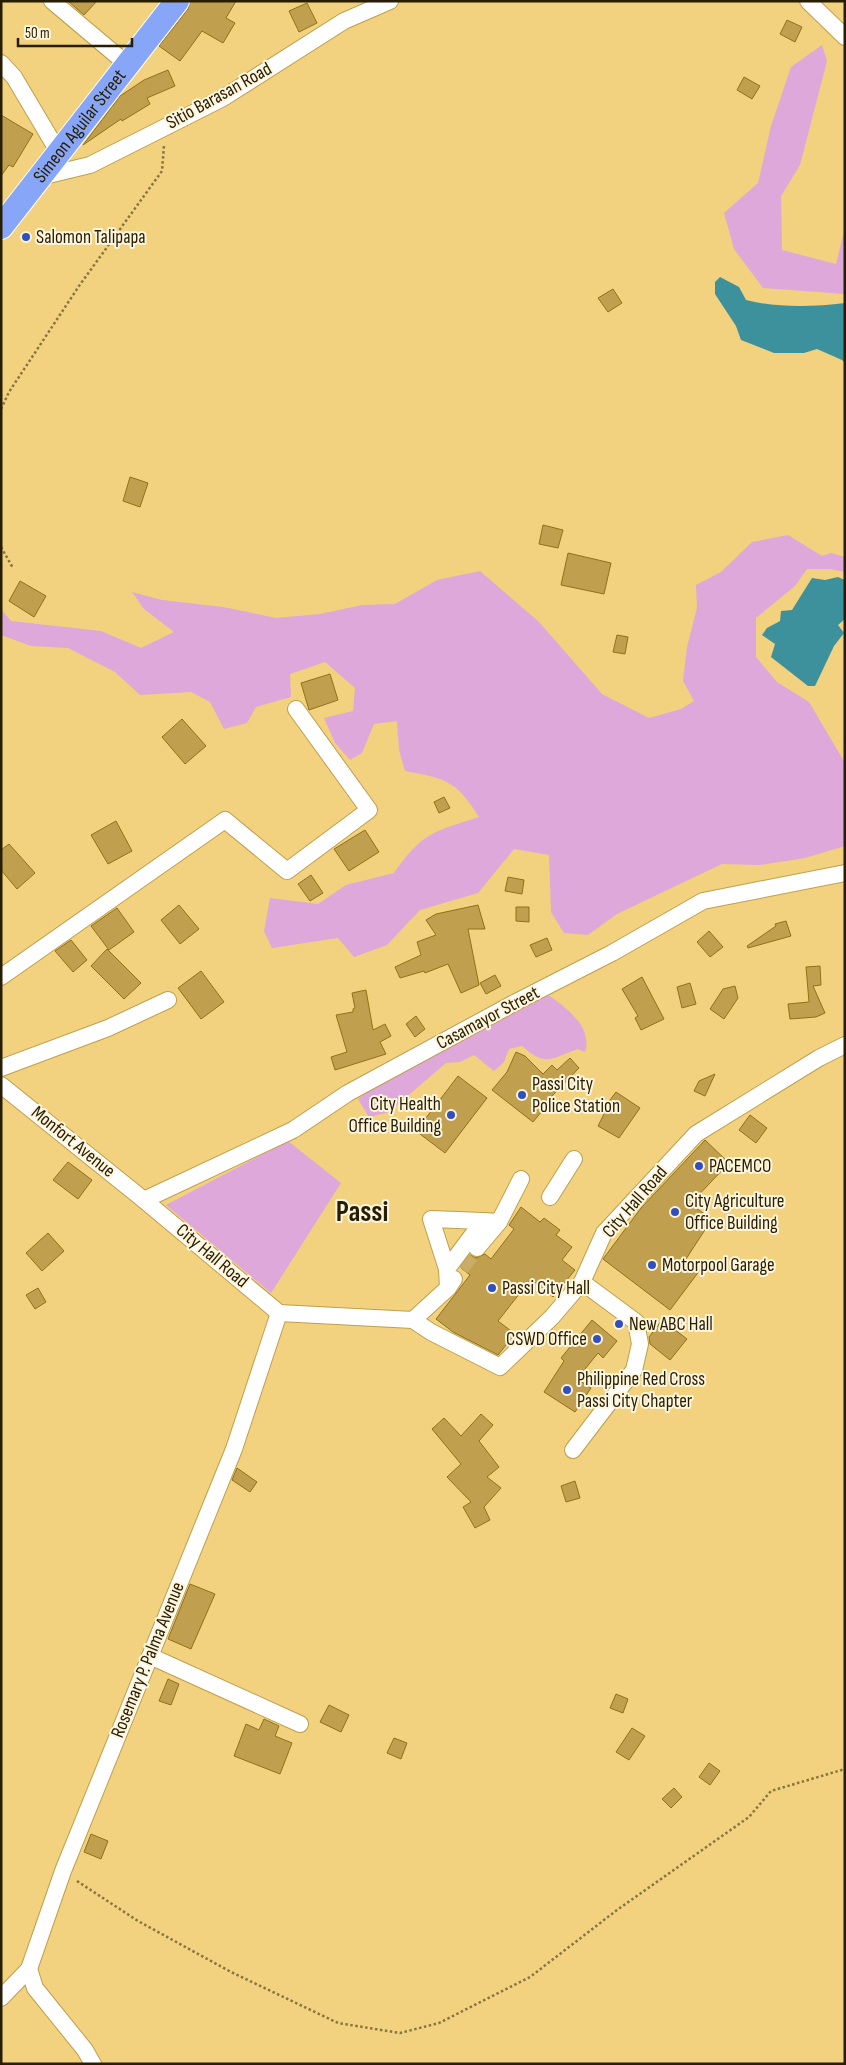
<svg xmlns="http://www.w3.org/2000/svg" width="846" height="2065" viewBox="0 0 846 2065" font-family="'Sofia Sans Condensed',sans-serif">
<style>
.green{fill:#dea8db}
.water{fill:#3d919d}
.building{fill:#c0a04e;stroke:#917117}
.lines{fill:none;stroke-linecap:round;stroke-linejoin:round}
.minor-tunnel{stroke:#c9ad66;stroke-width:16;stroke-dasharray:16 8;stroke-linecap:butt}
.minor-casing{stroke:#c09f4d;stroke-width:18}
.highway-casing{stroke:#fff;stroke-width:26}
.path{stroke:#89743f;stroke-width:2.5;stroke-dasharray:2.5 2.5;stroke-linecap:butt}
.minor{stroke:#fff;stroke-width:16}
.highway{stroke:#88a6f7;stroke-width:24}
.poi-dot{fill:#324fc0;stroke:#fef5dd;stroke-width:2}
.labels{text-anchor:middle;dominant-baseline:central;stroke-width:4;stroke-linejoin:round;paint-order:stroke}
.street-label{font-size:19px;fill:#271d03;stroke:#fef5dd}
.poi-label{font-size:19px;fill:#271d03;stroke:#fef5dd;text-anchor:start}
.town-label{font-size:29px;font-weight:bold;fill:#271d03;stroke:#fef5dd}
</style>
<rect width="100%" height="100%" fill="#f2d17f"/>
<!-- green -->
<g class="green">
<polygon points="822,45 827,61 800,165 781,196 782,250 836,264 845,227 845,294 763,288 734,249 724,213 758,183 771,126 791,67"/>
<path d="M788,535L822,556L831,553L845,557V572L830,569H807L795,586L756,618V657L777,682L809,702L845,763V846L805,858L760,865L722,864L617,914L588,935L564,933L551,912L549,855L514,849L478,893L420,910L387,945L354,957L338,938L272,948L264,931L270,898L318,904L346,885L394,873C423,832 433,832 479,817C456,780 446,779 405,771L399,750L397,721L374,724L362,753L350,760L335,743L324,718L353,711L355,688L325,662L290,674L291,697L256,707L247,723L224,729L210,702L191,692L140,695L115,672L68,648L31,646L1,635V609L11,621L101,631L141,648L174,632L144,609L132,592L162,600L223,607L276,618L320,614L362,605L395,604L437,580L480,571L539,622L602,694L649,718L681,709L694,701L683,681L687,647L697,608L696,585L721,572L752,542Z"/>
<path d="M547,994C565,1007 593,1026 585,1052L578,1049C550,1059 546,1067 522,1046L509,1049L504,1062L494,1071L474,1055L460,1062L446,1063L389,1112L369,1117L358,1099L370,1090L470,1029L517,1012Z"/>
<polygon points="288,1141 341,1183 271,1293 166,1205"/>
</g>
<!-- water -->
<g class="water">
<path d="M720,277L739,287L746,300C776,308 814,307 845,303V363L842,360L817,349L804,353H774L741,340L736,326L715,294V282Z"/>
<polygon points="838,577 845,580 845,619 838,625 844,633 834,646 815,686 808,686 771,657 775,644 762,635 767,628 780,621 781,611 792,610 812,578 825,580"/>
</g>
<!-- building -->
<g class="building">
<polygon points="68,1 97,1 84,15"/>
<polygon points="190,1 236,1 226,18 235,23 223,43 202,31 180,61 159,46 188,9"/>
<polygon points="307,3 317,23 299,32 289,11"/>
<polygon points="787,20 802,27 795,42 780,34"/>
<polygon points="168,70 175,86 147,98 150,104 122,121 121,119 83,145 120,96 144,80"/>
<polygon points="744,77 760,86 752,99 737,90"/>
<polygon points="1,115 33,134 13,167 9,165 1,176"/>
<polygon points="613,289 622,303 608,312 598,298"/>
<polygon points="130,477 148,483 140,507 123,501"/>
<polygon points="543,525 563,530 558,548 539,544"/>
<polygon points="568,553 611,563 604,594 561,585"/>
<polygon points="20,581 46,596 34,617 9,601"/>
<polygon points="617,635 628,637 625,654 613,652"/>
<polygon points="330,674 338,700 309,710 301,683"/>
<polygon points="182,719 206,746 185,764 162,737"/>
<polygon points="444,797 450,808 439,813 434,802"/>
<polygon points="116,821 132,851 108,864 91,835"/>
<polygon points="365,830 379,852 349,871 334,849"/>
<polygon points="9,844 35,873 17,889 1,870 1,850"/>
<polygon points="311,875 323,893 310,901 298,884"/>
<polygon points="508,877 524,880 522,894 505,891"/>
<polygon points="179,905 199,929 180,944 161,920"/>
<polygon points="478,905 485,929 468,929 479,985 461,993 448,964 425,973 424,971 400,978 395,967 421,955 417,942 436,935 426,920 436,914"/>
<polygon points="516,907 529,907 529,922 516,921"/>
<polygon points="117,908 134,932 109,950 91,926"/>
<polygon points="786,921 791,936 748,948 747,946 776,926 775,924"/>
<polygon points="709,931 723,947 710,957 697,942"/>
<polygon points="547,938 552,950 536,957 530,945"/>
<polygon points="71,940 87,960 73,972 55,951"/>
<polygon points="107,949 141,983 124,999 91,966"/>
<polygon points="820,966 821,985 813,986 825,1013 816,1017 790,1019 788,1004 809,1002 806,967"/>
<polygon points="201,971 224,1002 201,1019 178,988"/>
<polygon points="495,975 501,986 486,994 480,983"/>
<polygon points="642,977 664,1019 641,1030 635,1018 638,1016 622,989"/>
<polygon points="690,983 696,1004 682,1008 677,987"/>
<polygon points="735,986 738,998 724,1019 710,1009 723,989"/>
<polygon points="366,990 373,1030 385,1024 391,1036 380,1042 386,1054 335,1070 331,1057 347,1052 336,1015 353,1012 353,1009 355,1008 352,993"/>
<polygon points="416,1016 425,1029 415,1037 406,1024"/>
<polygon points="516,1052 525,1056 543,1074 552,1065 557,1070 570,1058 579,1068 550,1098 552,1099 533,1122 492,1090 507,1072"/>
<polygon points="715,1074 705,1096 694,1091 699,1081"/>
<polygon points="458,1076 487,1098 445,1153 416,1131"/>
<polygon points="616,1092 640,1108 619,1138 598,1126 604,1114 601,1112"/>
<polygon points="750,1115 767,1128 756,1143 739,1130"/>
<polygon points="705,1140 729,1163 690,1204 712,1219 686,1259 700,1270 670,1310 603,1259 641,1208"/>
<polygon points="68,1162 92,1180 78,1199 53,1180"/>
<polygon points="521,1207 540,1222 544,1218 560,1230 556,1235 572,1247 562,1260 575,1270 553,1297 531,1279 498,1321 515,1334 498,1355 453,1332 436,1319 470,1275 461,1268 470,1255 476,1258 485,1254 491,1259 514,1229 509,1225"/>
<polygon points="48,1233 64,1251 42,1271 26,1253"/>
<polygon points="38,1288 46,1302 35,1309 26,1295"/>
<polygon points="592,1320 617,1341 603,1358 598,1353 577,1379 591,1388 575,1412 544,1392 564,1361 561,1358"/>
<polygon points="662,1320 687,1339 670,1360 650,1344 649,1337"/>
<polygon points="481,1414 493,1425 479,1441 499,1467 487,1477 501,1488 484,1507 490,1520 475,1528 463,1507 471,1502 447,1477 461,1464 432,1429 444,1418 461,1436"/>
<polygon points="237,1468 257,1482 250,1492 232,1480"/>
<polygon points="575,1481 580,1498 566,1502 561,1486"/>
<polygon points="190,1584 215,1594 191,1649 168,1639"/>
<polygon points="168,1679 179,1684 171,1705 159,1701"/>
<polygon points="616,1694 628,1699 623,1713 610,1708"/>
<polygon points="329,1705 349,1715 341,1732 320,1722"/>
<polygon points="264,1719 279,1726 275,1736 292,1743 280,1774 234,1756 246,1724 259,1730"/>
<polygon points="632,1728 645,1736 629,1760 616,1752"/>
<polygon points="394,1738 407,1743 401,1759 387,1753"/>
<polygon points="709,1763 720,1771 710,1785 699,1777"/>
<polygon points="674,1788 682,1797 671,1808 662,1799"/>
<polygon points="91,1834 108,1841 101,1859 84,1852"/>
</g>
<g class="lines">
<!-- minor-tunnel -->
<polyline class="minor-tunnel" points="461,1268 477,1248"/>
<!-- minor casing -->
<g class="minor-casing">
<g id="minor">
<polyline points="52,1 128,65"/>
<polyline points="808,1 845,37"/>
<polyline points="1,63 14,77 59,153"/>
<polyline points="40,177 90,165 223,98 344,21 390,1"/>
<polyline points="1,977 225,820 287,871 369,810 296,709"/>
<polyline points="1,1068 108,1028 168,1000"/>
<polyline points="1,1085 144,1200 279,1313"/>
<polyline points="550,1197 574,1159"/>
<polyline points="144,1200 293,1130 348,1093 518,1001 612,953 703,901 845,873"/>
<polyline points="477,1248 499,1222 521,1179"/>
<polyline points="447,1269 431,1219 483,1221"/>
<polyline points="448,1288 447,1269 483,1221 499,1222"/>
<polyline points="279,1313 413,1320"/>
<polyline points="413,1320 431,1332 500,1367 552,1317 582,1282 604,1233 696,1134 819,1058 845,1045"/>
<polyline points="413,1320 448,1288 454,1279"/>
<polyline points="573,1450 634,1370 640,1344 636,1322 582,1282"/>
<polyline points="150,1656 300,1724"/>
<polyline points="29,1969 35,1988 85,2050 93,2064"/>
<polyline points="1,1998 29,1969 63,1871 234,1449 279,1313"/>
</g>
</g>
<!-- highway casing -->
<g class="highway-casing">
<g id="highway">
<path id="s1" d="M1,227L177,1"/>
</g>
</g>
<!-- path -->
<g class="path">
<polyline points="1,409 9,392 79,286 162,171 164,145"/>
<polyline points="1,547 13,568"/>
<polyline points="77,1881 138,1921 231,1972 338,2023 400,2033 439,2023 530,1977 617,1910 749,1817 771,1791 845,1769"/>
</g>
<!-- minor -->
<use href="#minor" class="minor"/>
<!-- highway -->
<use href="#highway" class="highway"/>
</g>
<!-- markers -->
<g class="poi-dot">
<circle cx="26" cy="237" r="5"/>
<circle cx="522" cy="1095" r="5"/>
<circle cx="451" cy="1115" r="5"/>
<circle cx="699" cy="1166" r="5"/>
<circle cx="675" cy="1212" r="5"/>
<circle cx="652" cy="1265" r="5"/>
<circle cx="492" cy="1288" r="5"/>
<circle cx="619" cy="1324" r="5"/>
<circle cx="597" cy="1339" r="5"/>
<circle cx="567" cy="1390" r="5"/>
</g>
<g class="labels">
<!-- street labels -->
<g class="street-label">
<text transform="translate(219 96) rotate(-29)">Sitio Barasan Road</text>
<text stroke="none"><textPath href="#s1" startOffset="128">Simeon Aguilar Street</textPath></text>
<text transform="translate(488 1018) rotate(-28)">Casamayor Street</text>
<text transform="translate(73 1142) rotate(39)">Monfort Avenue</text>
<text transform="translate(635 1202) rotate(-49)">City Hall Road</text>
<text transform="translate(212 1256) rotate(40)">City Hall Road</text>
<text transform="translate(148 1660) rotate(-68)">Rosemary P. Palma Avenue</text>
</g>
<!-- poi labels -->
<g class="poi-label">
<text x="36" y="237">Salomon Talipapa</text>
<text x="532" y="1084">Passi City<tspan x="532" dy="22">Police Station</tspan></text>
<text x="441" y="1104" text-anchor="end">City Health<tspan x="441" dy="22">Office Building</tspan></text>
<text x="709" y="1166">PACEMCO</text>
<text x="685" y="1201">City Agriculture<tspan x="685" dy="22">Office Building</tspan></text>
<text x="662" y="1265">Motorpool Garage</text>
<text x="502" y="1288">Passi City Hall</text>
<text x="629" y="1324">New ABC Hall</text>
<text x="587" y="1339" text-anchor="end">CSWD Office</text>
<text x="577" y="1379">Philippine Red Cross<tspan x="577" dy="22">Passi City Chapter</tspan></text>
</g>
<!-- town labels -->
<g class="town-label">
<text x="362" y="1212">Passi</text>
</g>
</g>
<!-- border -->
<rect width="846" height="2065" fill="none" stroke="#271d03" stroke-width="5"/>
<!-- scale -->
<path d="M18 38v8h114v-8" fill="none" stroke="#271d03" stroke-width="2.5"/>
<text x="25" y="38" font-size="15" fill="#271d03" stroke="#fef5dd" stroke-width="4" paint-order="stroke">50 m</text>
</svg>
